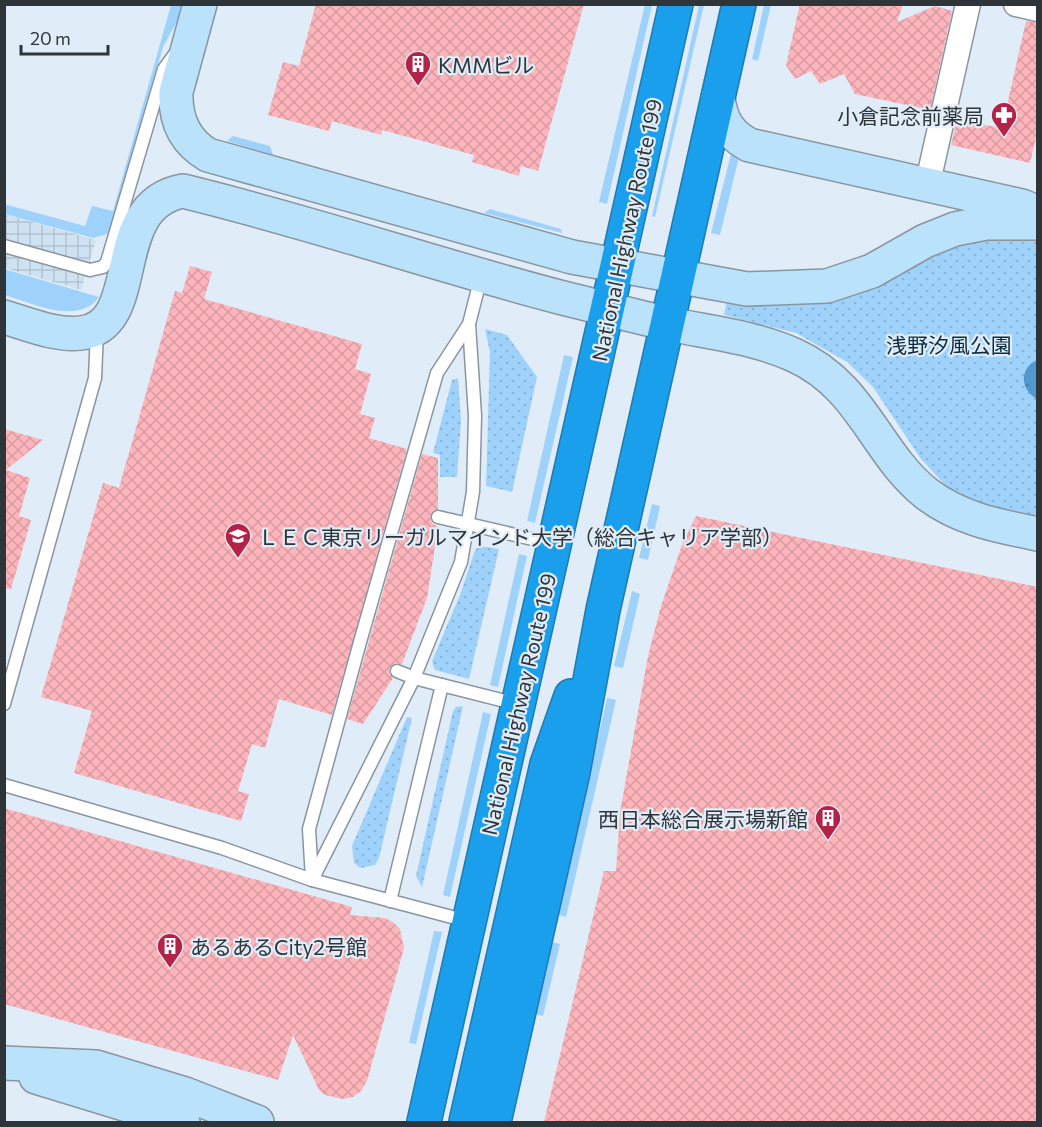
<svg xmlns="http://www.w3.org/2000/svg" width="1042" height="1127" viewBox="0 0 1042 1127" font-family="Commissioner,'Noto Sans JP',sans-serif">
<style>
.industrial{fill:url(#industrial-grid)}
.grass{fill:#9ed2fb}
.park{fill:url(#park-dots)}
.water{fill:url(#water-ripples)}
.building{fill:url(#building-cross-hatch)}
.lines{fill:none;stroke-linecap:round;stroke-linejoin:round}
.lane-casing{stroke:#89959f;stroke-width:15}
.street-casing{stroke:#89959f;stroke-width:27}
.secondary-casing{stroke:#89959f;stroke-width:36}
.highway-casing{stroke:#217aae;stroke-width:36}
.lane{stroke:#fff;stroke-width:12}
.street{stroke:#fff;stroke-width:24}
.secondary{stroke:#bae2fa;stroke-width:33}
.highway{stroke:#1a9fed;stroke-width:33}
.labels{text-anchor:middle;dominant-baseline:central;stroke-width:4.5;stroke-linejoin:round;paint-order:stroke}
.poi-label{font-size:21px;fill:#2f3438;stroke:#e0edf8;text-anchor:start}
.street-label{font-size:21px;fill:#2f3438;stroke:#e0edf8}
.park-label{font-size:21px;fill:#0c2c42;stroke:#e0edf8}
</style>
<defs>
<pattern id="industrial-grid" width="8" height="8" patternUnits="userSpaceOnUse" patternTransform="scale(1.5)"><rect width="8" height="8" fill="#cfe2f2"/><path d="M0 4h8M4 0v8" fill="none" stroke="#b2c2d0"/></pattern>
<pattern id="park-dots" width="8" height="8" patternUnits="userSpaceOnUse" patternTransform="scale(1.5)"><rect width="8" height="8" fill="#9ed2fb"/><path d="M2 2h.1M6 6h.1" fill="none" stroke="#88b5d8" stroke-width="1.8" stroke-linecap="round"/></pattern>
<pattern id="water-ripples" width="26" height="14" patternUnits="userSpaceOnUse" patternTransform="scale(1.5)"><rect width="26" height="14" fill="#5098cd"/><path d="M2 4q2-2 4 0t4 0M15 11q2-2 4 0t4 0" fill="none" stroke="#437da7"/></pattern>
<pattern id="building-cross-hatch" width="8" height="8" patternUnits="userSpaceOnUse" patternTransform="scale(1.5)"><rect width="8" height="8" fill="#fdb4bb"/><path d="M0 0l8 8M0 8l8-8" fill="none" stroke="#d99ba2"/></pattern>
</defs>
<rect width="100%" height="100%" fill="#e0edf8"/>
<!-- industrial -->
<polygon class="industrial" points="4,214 96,240 81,290 5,268"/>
<!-- grass -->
<g class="grass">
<polygon points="645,4 652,5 607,204 599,202"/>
<polygon points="171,5 186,5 163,47 113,223 107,234 93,238 5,214 4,204 85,226 92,206 113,211"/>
<polygon points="699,5 704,5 655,217 652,216"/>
<polygon points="764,5 771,5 758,61 752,59"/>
<polygon points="233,136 270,146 273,155 227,141"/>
<polygon points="731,154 739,157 720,235 711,233"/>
<polygon points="490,209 561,229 562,233 484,213"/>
<path d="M4,269L99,297C78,326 32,303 5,295Z"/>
<polygon points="564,355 573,357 535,523 527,521"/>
<polygon points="652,504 660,506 648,560 639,558"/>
<polygon points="519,554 527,556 498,687 490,685"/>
<polygon points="632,591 640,594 623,668 614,666"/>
<polygon points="607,698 616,700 566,917 558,915"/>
<polygon points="483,712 491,714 450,897 443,895"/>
<polygon points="434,931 442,932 416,1044 409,1043"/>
<polygon points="552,942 560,944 543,1016 536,1014"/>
</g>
<!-- park -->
<g class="park">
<polygon points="1037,231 1037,518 978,503 946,486 921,459 873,387 847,362 796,333 724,315 728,296 956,239"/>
<polygon points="485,329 507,335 537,377 512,492 486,486 490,352"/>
<polygon points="458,378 461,421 457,477 440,477 440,455 433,453 452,380"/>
<polygon points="480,546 499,549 469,679 435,670 432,661 460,595 475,550"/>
<polygon points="463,706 422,887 416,876 453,711 456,707"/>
<polygon points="407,717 412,718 379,858 375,865 360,868 354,863 352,846"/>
</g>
<!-- water -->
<path class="water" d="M1037,360V399C1020,390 1019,368 1037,360Z"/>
<!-- building -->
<g class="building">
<polygon points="316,4 584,4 538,171 521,166 519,176 472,162 474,155 382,130 381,135 332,121 329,131 268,115 283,62 299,66"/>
<polygon points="800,4 903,4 897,22 935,6 952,11 930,110 855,94 844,74 820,84 811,71 795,79 786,65"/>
<polygon points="1026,21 1038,23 1038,128 1030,163 951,145 957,120 1002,128"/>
<polygon points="190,266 212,272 204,299 362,344 355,369 371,374 360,414 375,418 369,438 407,449 332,715 279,699 265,748 252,744 238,791 249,794 241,821 74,773 92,711 41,697 103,483 119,488 175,291 182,293"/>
<polygon points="4,429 43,440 6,470 30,478 19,516 31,520 11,589 4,588"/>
<polygon points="422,454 438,458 438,509 430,516 432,523 438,527 427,598 402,664 395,663 390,667 389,673 393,678 363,724 347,719"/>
<polygon points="696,516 1038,587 1038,1122 544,1122 604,871 616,871 620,812 648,656 661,606 683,542"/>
<polygon points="4,808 352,907 350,915 385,918 393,922 400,929 404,948 367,1081 361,1091 353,1097 343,1099 325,1095 319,1090 293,1035 278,1080 4,1004"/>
</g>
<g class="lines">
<!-- lane casing -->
<g class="lane-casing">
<g id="lane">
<polyline points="4,246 90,270 103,267 107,262 164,69 175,54"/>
<polyline points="438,517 554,544"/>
<polyline points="397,671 414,678 517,704"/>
<polyline points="4,704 95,378 97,330"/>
<polyline points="4,785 222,848 312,880 467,921"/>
<polyline points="312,879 309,829 360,642 437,373 469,324"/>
<polyline points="312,880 414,678 461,562 473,492 475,416 469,324 481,277"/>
<polyline points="390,901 442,685"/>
</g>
</g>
<!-- street casing -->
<g class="street-casing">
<g id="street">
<polyline points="1016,4 1038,9"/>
<polyline points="927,186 968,4"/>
</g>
</g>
<!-- secondary casing -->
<g class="secondary-casing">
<g id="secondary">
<path d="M200,4L176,92C175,119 184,141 208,155L572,257L747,289L827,286L872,271L925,241L955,229L986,223H1038"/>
<path d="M718,98C721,121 729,134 749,145L1022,206L1034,211"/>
<path d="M4,317C28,324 56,336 81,333C147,326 104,205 183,191C311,222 436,265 563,298C600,307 637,317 674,325C714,333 756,338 794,355C863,386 875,453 927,494C960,519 998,526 1038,534"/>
<polyline points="4,1063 96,1067 185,1094 257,1122"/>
<polyline points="36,1077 183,1122"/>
</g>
</g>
<!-- highway casing -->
<g class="highway-casing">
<g id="highway">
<polyline points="424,1122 676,4"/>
<polyline points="466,1122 547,764 571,696"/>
<polyline points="494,1122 573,772 603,610 739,4"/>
</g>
</g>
<!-- lane -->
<use href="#lane" class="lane"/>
<!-- street -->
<use href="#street" class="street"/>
<!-- secondary -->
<use href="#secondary" class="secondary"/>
<!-- highway -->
<use href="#highway" class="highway"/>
</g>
<!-- icons -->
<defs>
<g id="building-pin" transform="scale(1.35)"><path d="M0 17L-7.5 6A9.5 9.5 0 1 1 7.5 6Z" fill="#b42247" stroke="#e0edf8"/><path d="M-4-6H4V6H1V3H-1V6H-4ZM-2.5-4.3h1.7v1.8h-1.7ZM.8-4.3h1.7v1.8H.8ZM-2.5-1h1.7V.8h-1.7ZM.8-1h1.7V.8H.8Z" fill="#fff"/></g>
<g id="pharmacy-pin" transform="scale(1.35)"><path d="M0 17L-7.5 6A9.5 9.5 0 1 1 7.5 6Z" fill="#b42247" stroke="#e0edf8"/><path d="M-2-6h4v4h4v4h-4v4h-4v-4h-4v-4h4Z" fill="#fff"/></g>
<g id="university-pin" transform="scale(1.35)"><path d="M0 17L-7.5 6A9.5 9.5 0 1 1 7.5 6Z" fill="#b42247" stroke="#e0edf8"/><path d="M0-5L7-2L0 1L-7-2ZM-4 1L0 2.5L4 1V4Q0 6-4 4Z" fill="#fff"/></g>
</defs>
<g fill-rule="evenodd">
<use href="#building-pin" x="418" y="64"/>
<use href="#pharmacy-pin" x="1004" y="115"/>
<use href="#university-pin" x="238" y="536"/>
<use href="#building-pin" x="828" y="818"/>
<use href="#building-pin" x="170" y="946"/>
</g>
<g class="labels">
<!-- poi labels -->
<g class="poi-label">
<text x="438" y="64">KMMビル</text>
<text x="984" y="115" text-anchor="end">小倉記念前薬局</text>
<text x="258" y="536">ＬＥＣ東京リーガルマインド大学（総合キャリア学部）</text>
<text x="808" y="818" text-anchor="end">西日本総合展示場新館</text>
<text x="190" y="946">あるあるCity2号館</text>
</g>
<!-- street labels -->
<g class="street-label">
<text transform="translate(626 230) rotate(-78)">National Highway Route 199</text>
<text transform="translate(518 704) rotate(-77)">National Highway Route 199</text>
</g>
<!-- park labels -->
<g class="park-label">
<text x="949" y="344">浅野汐風公園</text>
</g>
</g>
<!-- border -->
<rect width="1042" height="1127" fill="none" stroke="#2f3438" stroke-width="12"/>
<!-- scale -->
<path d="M21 45v9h87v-9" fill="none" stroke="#2f3438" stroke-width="3"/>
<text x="30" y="45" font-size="18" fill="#2f3438" stroke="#e0edf8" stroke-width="4.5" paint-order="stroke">20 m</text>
</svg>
